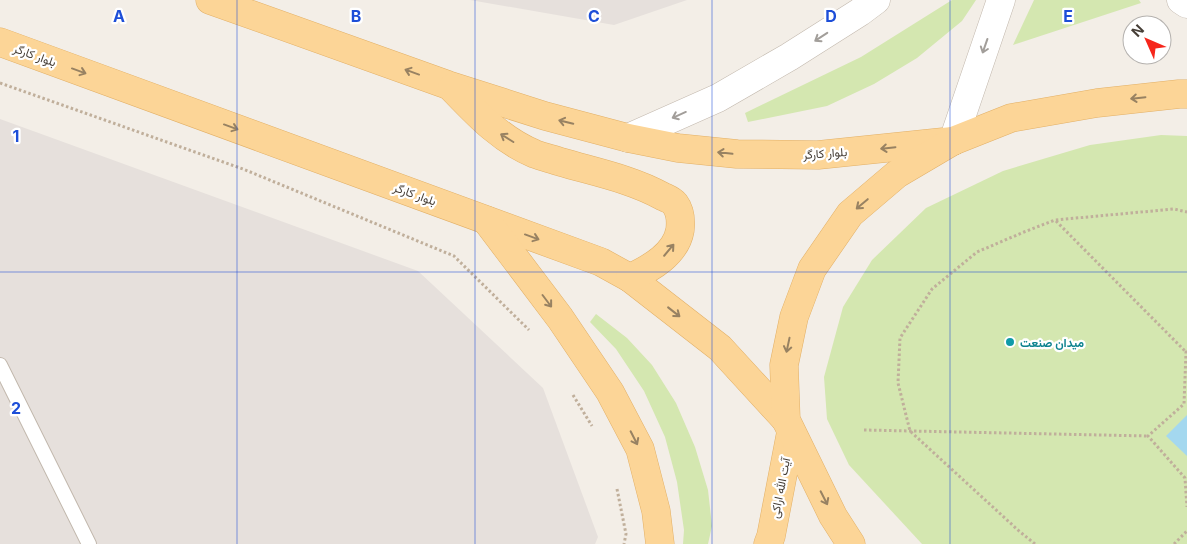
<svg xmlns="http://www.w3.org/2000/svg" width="1187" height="544" viewBox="0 0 1187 544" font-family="Inter,Vazirmatn,sans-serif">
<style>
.industrial{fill:#e6e0dc}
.green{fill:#d4e7b0}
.water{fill:#a4d8ef}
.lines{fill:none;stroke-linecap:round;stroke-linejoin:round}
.service-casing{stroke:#c2b8ad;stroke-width:16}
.tertiary-casing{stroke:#c2b8ad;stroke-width:29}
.primary-casing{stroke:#e2b067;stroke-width:29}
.path{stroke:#c0af9b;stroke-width:3;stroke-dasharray:2.5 2.5;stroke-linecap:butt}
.service{stroke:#fff;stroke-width:14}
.tertiary{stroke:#fff;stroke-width:28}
.primary{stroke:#fcd597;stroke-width:28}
.oneway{stroke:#a29e9a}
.oneway2{stroke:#988262}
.grid{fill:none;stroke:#1d4ed8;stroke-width:1;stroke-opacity:0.55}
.culture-dot{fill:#0f9aa8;stroke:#fff;stroke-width:2}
.labels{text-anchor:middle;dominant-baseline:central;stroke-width:4.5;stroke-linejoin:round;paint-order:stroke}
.street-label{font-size:12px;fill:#463e36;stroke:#fff}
.culture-label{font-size:12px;font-weight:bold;fill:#0d838f;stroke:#fff;text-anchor:start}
.grid-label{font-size:16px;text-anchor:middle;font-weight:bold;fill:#1d4ed8;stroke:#fff;stroke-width:4.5;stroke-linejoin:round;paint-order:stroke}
</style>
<rect width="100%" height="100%" fill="#f3eee7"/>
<!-- industrial -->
<g class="industrial">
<polygon points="470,0 687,0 614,25"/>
<polygon points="0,119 418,271 543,388 598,537 595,544 0,544"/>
</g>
<!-- green -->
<g class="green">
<polygon points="952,0 976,0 962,21 917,58 874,84 827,106 748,122 745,113 861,57"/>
<polygon points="1034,0 1139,0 1141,3 1013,45"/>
<polygon points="1161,135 1187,136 1187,544 922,544 849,465 827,419 824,377 843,307 872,260 926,208 1003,171 1090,145"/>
<polygon points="596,314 627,338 652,365 676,403 695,447 708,490 712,526 708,544 683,544 684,530 677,482 665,437 644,391 616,349 590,322"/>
</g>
<!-- water -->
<polygon class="water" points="1187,415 1187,456 1166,436"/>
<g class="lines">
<!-- service casing -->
<g class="service-casing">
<polyline id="service" points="0,365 89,544"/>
</g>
<!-- tertiary casing -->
<g class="tertiary-casing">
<g id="tertiary">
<polyline points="1181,0 1187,4"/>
<polyline points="628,138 718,98 789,57 860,12 876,0"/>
<polyline points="953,141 1001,0"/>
</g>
</g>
<!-- primary casing -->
<g class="primary-casing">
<g id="primary">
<polyline points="210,0 448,85 545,116 628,138 678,148 737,154 818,155 953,141"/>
<polyline points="0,42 601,262 630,278 720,348 786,420"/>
<path d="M452,88C477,114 501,140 535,154C543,157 552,159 561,162C595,172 631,179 662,196C666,198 672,200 675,204C681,212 681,221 680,230C676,254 651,268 630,278"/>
<polyline points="486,220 560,318 610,392 640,449 656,511 660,544"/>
<polyline points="768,544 771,536 791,432"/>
<polyline points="851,544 833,516 786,420 784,365 794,317 812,269 850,214 897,174 953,141 1011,118 1097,103 1179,94 1187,94"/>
</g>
</g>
<!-- path -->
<g class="path">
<polyline points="0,83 243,169 454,256 529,330"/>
<polyline points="1056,221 1186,352"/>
<polyline points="1187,352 1186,352 1184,404 1148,436 1185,478 1187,507"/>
<polyline points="573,395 592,426"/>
<polyline points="864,430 1148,436"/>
<polyline points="617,489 626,534 624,544"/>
<polyline points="1035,544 1019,531 910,431 898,383 900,338 932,289 977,252 1024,232 1055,220 1174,209 1187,212"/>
<polyline points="1174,544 1187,531"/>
</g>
<!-- service -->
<use href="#service" class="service"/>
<!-- tertiary -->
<use href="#tertiary" class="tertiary"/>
<!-- primary -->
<use href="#primary" class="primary"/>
</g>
<!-- one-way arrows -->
<defs><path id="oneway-shaft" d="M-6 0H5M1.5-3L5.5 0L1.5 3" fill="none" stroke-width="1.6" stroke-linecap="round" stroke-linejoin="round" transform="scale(1.25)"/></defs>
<g class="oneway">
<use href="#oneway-shaft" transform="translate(821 37) rotate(147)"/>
<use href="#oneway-shaft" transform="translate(985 46) rotate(109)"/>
<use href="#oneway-shaft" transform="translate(679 115) rotate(156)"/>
</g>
<g class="oneway2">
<use href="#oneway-shaft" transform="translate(79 71) rotate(20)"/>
<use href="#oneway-shaft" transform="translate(412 72) rotate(-160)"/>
<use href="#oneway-shaft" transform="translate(1138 98) rotate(174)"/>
<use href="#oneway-shaft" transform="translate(566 122) rotate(-166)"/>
<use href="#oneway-shaft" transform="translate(231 127) rotate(20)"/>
<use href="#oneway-shaft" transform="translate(507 138) rotate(-148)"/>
<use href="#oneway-shaft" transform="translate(888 148) rotate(174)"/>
<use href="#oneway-shaft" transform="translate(725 153) rotate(-174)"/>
<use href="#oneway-shaft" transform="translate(862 204) rotate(140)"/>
<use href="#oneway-shaft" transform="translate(532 237) rotate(20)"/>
<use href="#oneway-shaft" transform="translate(669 250) rotate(-50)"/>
<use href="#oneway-shaft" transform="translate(547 301) rotate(53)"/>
<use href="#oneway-shaft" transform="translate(674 312) rotate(38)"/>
<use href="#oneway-shaft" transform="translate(788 345) rotate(102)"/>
<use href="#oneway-shaft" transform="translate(634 438) rotate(63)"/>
<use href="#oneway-shaft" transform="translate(824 498) rotate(63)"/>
</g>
<!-- grid -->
<path class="grid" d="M237,0V544M475,0V544M712,0V544M950,0V544M0,272H1187"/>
<!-- markers -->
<circle class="culture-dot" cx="1010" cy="342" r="5"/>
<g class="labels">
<!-- street labels -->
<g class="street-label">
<text transform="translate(35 55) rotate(20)">بلوار کارگر</text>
<text transform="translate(825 153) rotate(-4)">بلوار کارگر</text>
<text transform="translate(415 194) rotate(20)">بلوار کارگر</text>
<text transform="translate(780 488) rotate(-79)">آیت الله اراکی</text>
</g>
<!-- culture labels -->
<g class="culture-label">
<text x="1020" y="342">میدان صنعت</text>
</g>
</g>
<g class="grid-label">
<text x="119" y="22">A</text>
<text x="356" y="22">B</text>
<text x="594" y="22">C</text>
<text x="831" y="22">D</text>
<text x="1068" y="22">E</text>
<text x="16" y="142">1</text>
<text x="16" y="414">2</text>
</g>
<!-- north arrow -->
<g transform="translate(1147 40) rotate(315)"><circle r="24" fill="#ffffff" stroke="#b5b2af"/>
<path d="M0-4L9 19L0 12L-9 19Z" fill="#f6261b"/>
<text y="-8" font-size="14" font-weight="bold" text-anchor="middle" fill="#463e36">N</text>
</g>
</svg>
